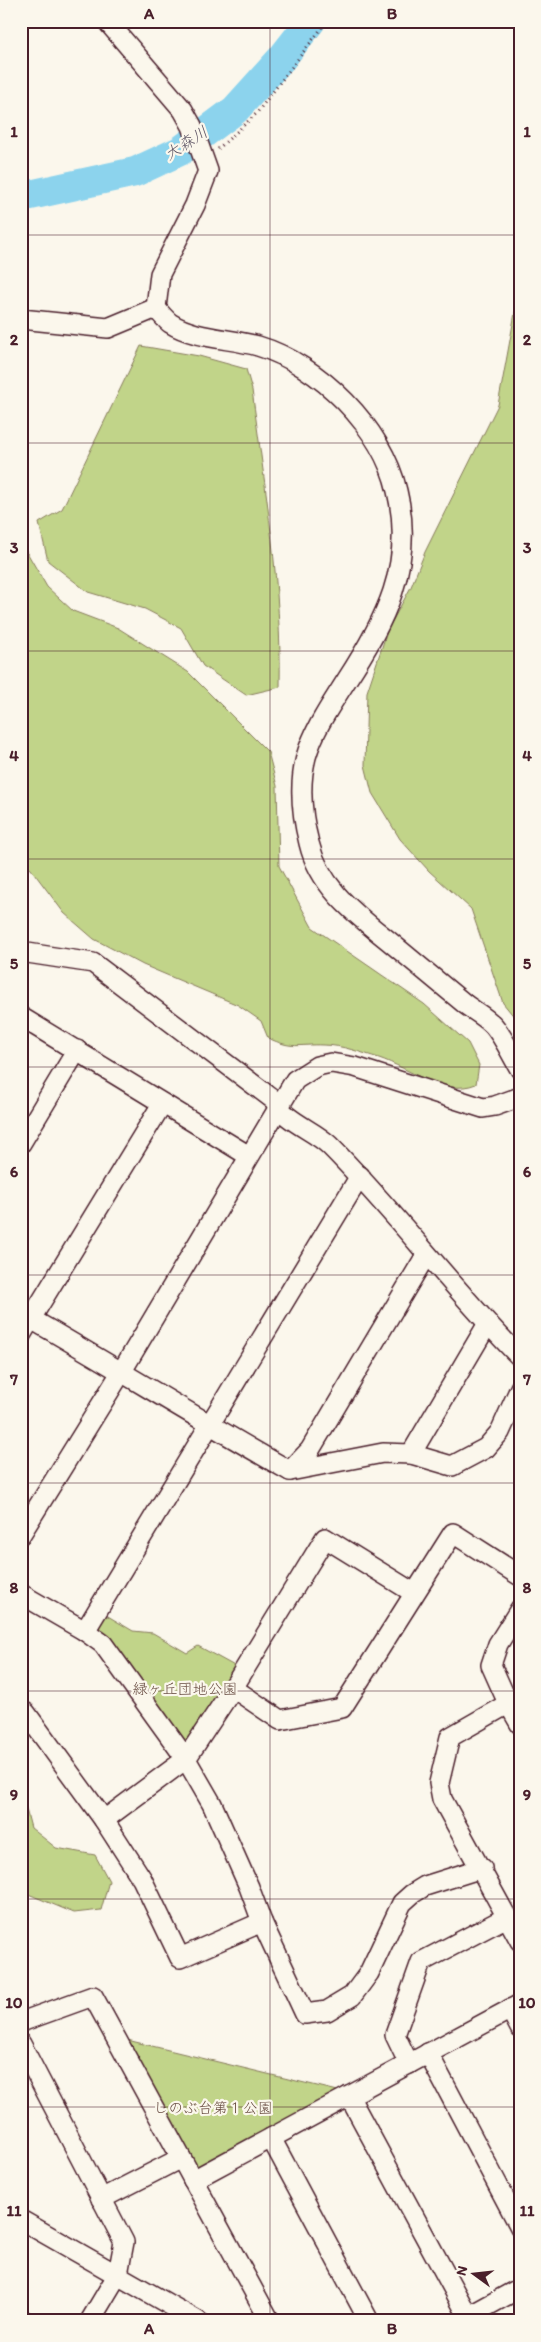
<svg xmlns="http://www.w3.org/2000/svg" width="541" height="2342" viewBox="0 0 541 2342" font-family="Itim,'Klee One',sans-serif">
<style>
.green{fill:#c1d489;stroke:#867a5a}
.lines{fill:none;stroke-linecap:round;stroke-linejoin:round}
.river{stroke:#8cd3ed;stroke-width:30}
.minor-casing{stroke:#4a1f2b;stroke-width:22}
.path{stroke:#4a1f2b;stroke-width:3;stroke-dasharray:1 4;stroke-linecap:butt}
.minor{stroke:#fbf7ec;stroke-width:19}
.grid{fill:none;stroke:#4a1f2b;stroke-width:1;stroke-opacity:0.55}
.labels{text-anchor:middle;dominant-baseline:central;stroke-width:4.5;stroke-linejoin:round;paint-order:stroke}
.park-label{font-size:15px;fill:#684c42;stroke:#fbf7ec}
.water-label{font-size:16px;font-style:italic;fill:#5e5565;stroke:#fbf7ec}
.neatline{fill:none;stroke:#4a1f2b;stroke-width:2}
.grid-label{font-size:16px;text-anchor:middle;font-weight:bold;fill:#4a1f2b}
</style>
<rect width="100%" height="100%" fill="#fbf7ec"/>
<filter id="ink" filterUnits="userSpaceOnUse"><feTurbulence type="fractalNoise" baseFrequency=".02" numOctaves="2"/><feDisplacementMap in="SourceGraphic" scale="10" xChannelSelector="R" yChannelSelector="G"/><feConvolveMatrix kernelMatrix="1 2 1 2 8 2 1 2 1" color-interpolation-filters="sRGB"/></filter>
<g filter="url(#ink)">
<!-- green -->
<g class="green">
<polygon points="520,286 520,1024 503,1003 471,909 429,871 400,839 372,793 365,765 367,692 388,629 411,587 425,552 498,405"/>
<path d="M141,346L199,356L246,369L252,390C265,488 282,588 280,687L246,695L203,666L181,628L145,609L88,592L48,561L39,523L62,509Z"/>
<path d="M21,542L47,587L73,611L118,628L188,672L268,752L277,786L279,866L312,927L424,1004L468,1043L479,1065L476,1084C444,1097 409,1068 379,1058C362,1053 342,1045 323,1045C297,1044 294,1050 268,1038L261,1021L238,1005L143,965L94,939L64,913L31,869L21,861Z"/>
<polygon points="101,1612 133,1631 153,1633 187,1653 198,1646 240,1669 186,1752 91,1629"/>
<polygon points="21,1790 31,1828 56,1848 95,1855 109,1881 101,1910 74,1913 21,1891"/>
<polygon points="123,2039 342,2092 195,2172"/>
</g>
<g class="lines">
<!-- river -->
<polyline class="river" points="21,197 135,172 180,151 235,110 282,58 311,21"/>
<!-- minor casing -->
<g class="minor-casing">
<g id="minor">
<path d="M107,21L183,110L192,126L208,171L195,205L160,274L156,308C160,313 165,319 170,323C195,339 230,338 258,346C319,364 383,428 397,491C415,565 385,621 346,681C331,705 314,729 306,757C299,784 302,816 309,843C320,890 360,917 395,946C418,965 442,985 465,1004C474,1011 486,1017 494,1026C504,1038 512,1056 520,1069"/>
<polyline points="21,319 108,328 156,308"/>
<path d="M21,952L93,963L274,1100C284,1121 312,1129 329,1145C396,1212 453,1290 520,1357"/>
<polyline points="21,1017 249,1156"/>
<polyline points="21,1143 77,1050"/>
<path d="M31,1319C118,1369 203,1422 290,1471L383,1453L411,1454L452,1466L486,1448L500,1432L520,1388"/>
<polyline points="21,1335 162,1104"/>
<polyline points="411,1454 487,1325"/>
<polyline points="290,1471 310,1450 426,1255"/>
<polyline points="21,1534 122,1371 295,1080 317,1066 331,1063 355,1067 483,1108 495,1106 520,1097"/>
<polyline points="21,1594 85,1631 103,1644 186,1759 212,1804 249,1887 262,1922 305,2014 327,2011 352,1996 369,1973 402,1903 412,1894 425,1886 482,1868"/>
<polyline points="520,1609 498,1644 491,1665 508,1703 520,1724"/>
<polyline points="85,1631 360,1176"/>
<polyline points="233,1688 280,1720 342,1708 453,1533 520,1576"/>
<polyline points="520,1697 450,1737 439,1783 442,1799 520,1941"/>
<polyline points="21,1710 26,1713 104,1820 142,1879 180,1958 262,1922"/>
<polyline points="104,1820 186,1759 233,1688 325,1538 414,1593"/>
<polyline points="510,2009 520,2028"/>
<polyline points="21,2022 93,1996 270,2321"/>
<polyline points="21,2044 124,2242 118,2274 90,2321"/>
<polyline points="428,2053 520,2227"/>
<polyline points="409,2064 395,2035 421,1962 507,1917"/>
<polyline points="349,2096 468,2316"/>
<polyline points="271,2138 369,2321"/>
<polyline points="193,2180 520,2004"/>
<polyline points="101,2199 181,2158"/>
<polyline points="21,2220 198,2321"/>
<polyline points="21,2319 24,2321"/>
<polyline points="460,2321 520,2288"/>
</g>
</g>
<!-- path -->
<polyline class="path" points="218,149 256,114 327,21"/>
<!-- minor -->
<use href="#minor" class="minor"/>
</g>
</g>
<!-- grid -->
<path class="grid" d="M270,21V2321M21,235H520M21,443H520M21,651H520M21,859H520M21,1067H520M21,1275H520M21,1483H520M21,1691H520M21,1899H520M21,2107H520"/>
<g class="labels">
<!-- park labels -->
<g class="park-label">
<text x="185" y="1689">緑ヶ丘団地公園</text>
<text x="213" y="2108">しのぶ台第１公園</text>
</g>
<!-- water labels -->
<g class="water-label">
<text transform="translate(186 143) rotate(-33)">大森川</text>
</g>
</g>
<!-- margin -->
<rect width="541" height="2342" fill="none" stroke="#fbf7ec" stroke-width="55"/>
<!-- north arrow -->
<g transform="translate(474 2274) rotate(285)" stroke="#fbf7ec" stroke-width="4" paint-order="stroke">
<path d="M0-4L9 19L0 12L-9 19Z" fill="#4a1f2b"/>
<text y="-8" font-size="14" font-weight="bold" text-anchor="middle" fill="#4a1f2b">N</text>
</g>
<rect x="28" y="28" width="486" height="2286" class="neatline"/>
<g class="grid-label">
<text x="149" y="19">A</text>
<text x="392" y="19">B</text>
<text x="14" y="137">1</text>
<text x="527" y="137">1</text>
<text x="14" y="345">2</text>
<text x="527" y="345">2</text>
<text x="14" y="553">3</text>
<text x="527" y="553">3</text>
<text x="14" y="761">4</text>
<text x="527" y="761">4</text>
<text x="14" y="969">5</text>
<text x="527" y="969">5</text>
<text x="14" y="1177">6</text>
<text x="527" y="1177">6</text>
<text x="14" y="1385">7</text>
<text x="527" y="1385">7</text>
<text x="14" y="1593">8</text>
<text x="527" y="1593">8</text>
<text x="14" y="1800">9</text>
<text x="527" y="1800">9</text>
<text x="14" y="2008">10</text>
<text x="527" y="2008">10</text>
<text x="14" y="2216">11</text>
<text x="527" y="2216">11</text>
<text x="149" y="2334">A</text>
<text x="392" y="2334">B</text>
</g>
</svg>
